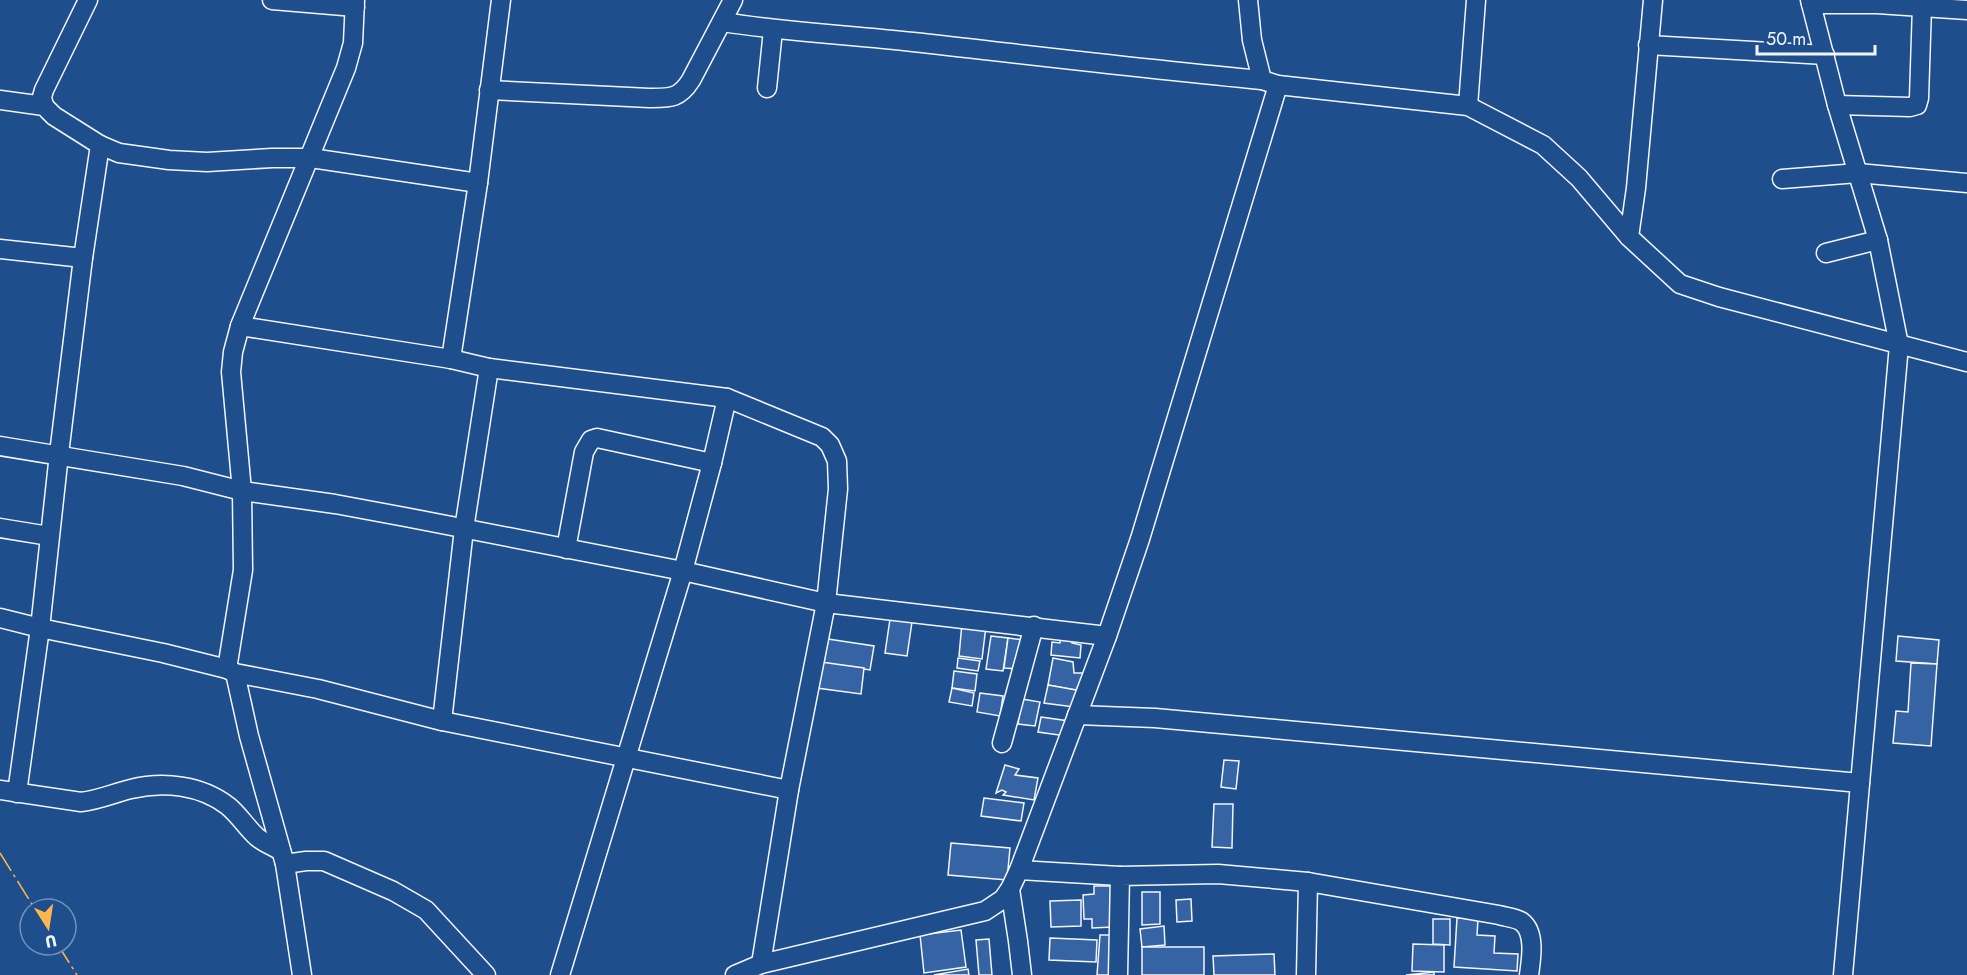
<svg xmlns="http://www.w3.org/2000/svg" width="1967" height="975" viewBox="0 0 1967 975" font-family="Jost,sans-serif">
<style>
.building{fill:#3563a3;stroke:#f2f6ff;stroke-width:1.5}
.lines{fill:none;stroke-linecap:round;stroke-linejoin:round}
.minor-casing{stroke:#f2f6ff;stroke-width:21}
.minor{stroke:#1f4e8c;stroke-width:18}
.power{stroke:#ffb74d;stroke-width:1.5;stroke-dasharray:21 4.5 3 4.5;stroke-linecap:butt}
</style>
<rect width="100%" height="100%" fill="#1f4e8c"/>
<!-- building -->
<g class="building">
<polygon points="890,619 912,622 907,656 885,653"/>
<polygon points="962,623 986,626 982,659 959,656"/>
<polygon points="1074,633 1072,643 1081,645 1080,658 1051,655 1052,642 1060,643 1060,636"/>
<polygon points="991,636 1008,638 1003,671 986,669"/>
<polygon points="1898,636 1939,640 1937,664 1896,661"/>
<polygon points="1008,638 1024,640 1020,669 1004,668"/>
<polygon points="828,639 874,646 870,670 824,663"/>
<polygon points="958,658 980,661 978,671 957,668"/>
<polygon points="1053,658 1073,662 1074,673 1085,673 1076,690 1048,685"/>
<polygon points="821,662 864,668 861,694 817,688"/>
<polygon points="1911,663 1937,664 1931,746 1893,743 1896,711 1908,712"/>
<polygon points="954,671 977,674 975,691 952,688"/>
<polygon points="1048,685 1076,690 1074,707 1044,703"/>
<polygon points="952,688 974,693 972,706 949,702"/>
<polygon points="980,693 1003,696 1000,716 977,712"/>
<polygon points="1022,699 1040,702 1035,726 1018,724"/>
<polygon points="1041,717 1069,721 1066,736 1038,732"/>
<polygon points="1224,760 1239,761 1236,789 1221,787"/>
<polygon points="1005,765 1019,769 1015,775 1038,778 1034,800 1003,795 1006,792 1002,790 996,793"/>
<polygon points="984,798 1024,803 1021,821 981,816"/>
<polygon points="1214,804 1233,804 1232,848 1212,847"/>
<polygon points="951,843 1010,848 1007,880 948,875"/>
<polygon points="1094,886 1112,886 1113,927 1092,928 1092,919 1084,919 1083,895 1094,894"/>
<polygon points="1142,892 1160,892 1160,924 1142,925"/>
<polygon points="1191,899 1192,921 1177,922 1176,900"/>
<polygon points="1081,900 1081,926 1051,927 1050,901"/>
<polygon points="1457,918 1478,919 1477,935 1495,936 1494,953 1518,954 1517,971 1454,967"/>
<polygon points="1433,919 1450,919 1450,945 1433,944"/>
<polygon points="1164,926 1165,945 1142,947 1140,929"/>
<polygon points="961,930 966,967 924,973 920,935"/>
<polygon points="1100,935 1117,935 1114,975 1097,975"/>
<polygon points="1050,938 1097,940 1096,962 1049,960"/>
<polygon points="989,939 992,975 979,975 976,940"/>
<polygon points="1413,944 1444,945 1444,972 1412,971"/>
<rect x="1142" y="947" width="62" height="28"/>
<polygon points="1274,954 1275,975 1214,975 1213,956"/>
<polygon points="968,969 969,975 934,975"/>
<polygon points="1434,972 1434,975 1406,975"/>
</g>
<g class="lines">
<!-- minor casing -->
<g class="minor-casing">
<g id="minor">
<polyline points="272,0 355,7"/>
<polyline points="1248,0 1252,40 1262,80"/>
<polyline points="1810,0 1837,105 1878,240 1899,345 1843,975"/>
<polyline points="1811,4 1877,4 1967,10"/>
<path d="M723,22C786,32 850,35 913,42C1029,55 1145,69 1262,80L1278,85L1468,106L1543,145L1579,178L1629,237L1680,284L1719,297L1967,362"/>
<polyline points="1648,45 1825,55"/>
<polyline points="767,88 773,30"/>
<path d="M489,90L649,98C670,98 679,99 691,80L733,0"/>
<polyline points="0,100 44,106 54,116 100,145 119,153 169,160 207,162 272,158 311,158 478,183"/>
<polyline points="1837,105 1910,107 1917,105 1919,98 1922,6"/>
<polyline points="44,106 42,97 44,90 88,0"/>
<polyline points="1468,106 1476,0"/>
<polyline points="1782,179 1858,173 1967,183"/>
<polyline points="1629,237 1636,188 1653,0"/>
<polyline points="0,249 83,258"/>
<polyline points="1826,253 1878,240"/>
<polyline points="240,326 451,359 489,368 727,398 822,437 830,445 837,461 838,489 826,603 789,790 761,964"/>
<polyline points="451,359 478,183 501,0"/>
<polyline points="0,446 183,476 242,491 335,504 405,517 683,571 826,603 1107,636"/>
<polyline points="0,528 49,536"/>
<polyline points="566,549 584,452 591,440 597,438 712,463"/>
<polyline points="0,618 40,628 163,653 227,669 235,673 318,689 442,721 789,790"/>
<polyline points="227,669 243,570 242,491 231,372 233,352 240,326 346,68 353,43 355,0"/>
<polyline points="235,673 249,736 285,864 302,975"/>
<polyline points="1077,715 1155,718 1860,783"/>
<polyline points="442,721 464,529 489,368"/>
<polyline points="1002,743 1034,626"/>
<path d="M0,790L81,802C99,800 114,793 131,789C163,781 201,785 228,806C239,815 247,828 257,837C264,843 273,846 281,851"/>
<polyline points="17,793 40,628 59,454 83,258 100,145"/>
<polyline points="285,864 306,861 324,861 393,891 426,910 486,975"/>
<polyline points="1019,870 1120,876"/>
<polyline points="1010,889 1019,870 1107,636 1140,539 1278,85"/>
<polyline points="560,975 683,571 712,463 727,398"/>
<polyline points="735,975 761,964 985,911 1003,899 1010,889 1018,941 1022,975"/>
<path d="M1118,975L1120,876L1218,874L1308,882L1499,915C1505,917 1517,918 1522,922C1536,933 1531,960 1529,975"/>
<polyline points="1306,975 1308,882"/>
</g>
</g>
<!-- minor -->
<use href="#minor" class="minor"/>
<!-- power -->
<g class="power">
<polyline points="0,853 35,909"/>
<polyline points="58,945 77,975"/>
</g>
</g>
<!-- north arrow -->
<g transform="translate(48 927) rotate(168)"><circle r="28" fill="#1f4e8c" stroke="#7391ba" stroke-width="1.5"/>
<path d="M0-4.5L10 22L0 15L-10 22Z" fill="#ffb74d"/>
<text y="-9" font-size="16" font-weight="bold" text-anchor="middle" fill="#f2f6ff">U</text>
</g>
<!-- scale -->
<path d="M1757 45v9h118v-9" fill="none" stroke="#f2f6ff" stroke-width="3"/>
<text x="1766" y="45" font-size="18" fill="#f2f6ff" stroke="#1f4e8c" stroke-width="4.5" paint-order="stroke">50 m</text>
</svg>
